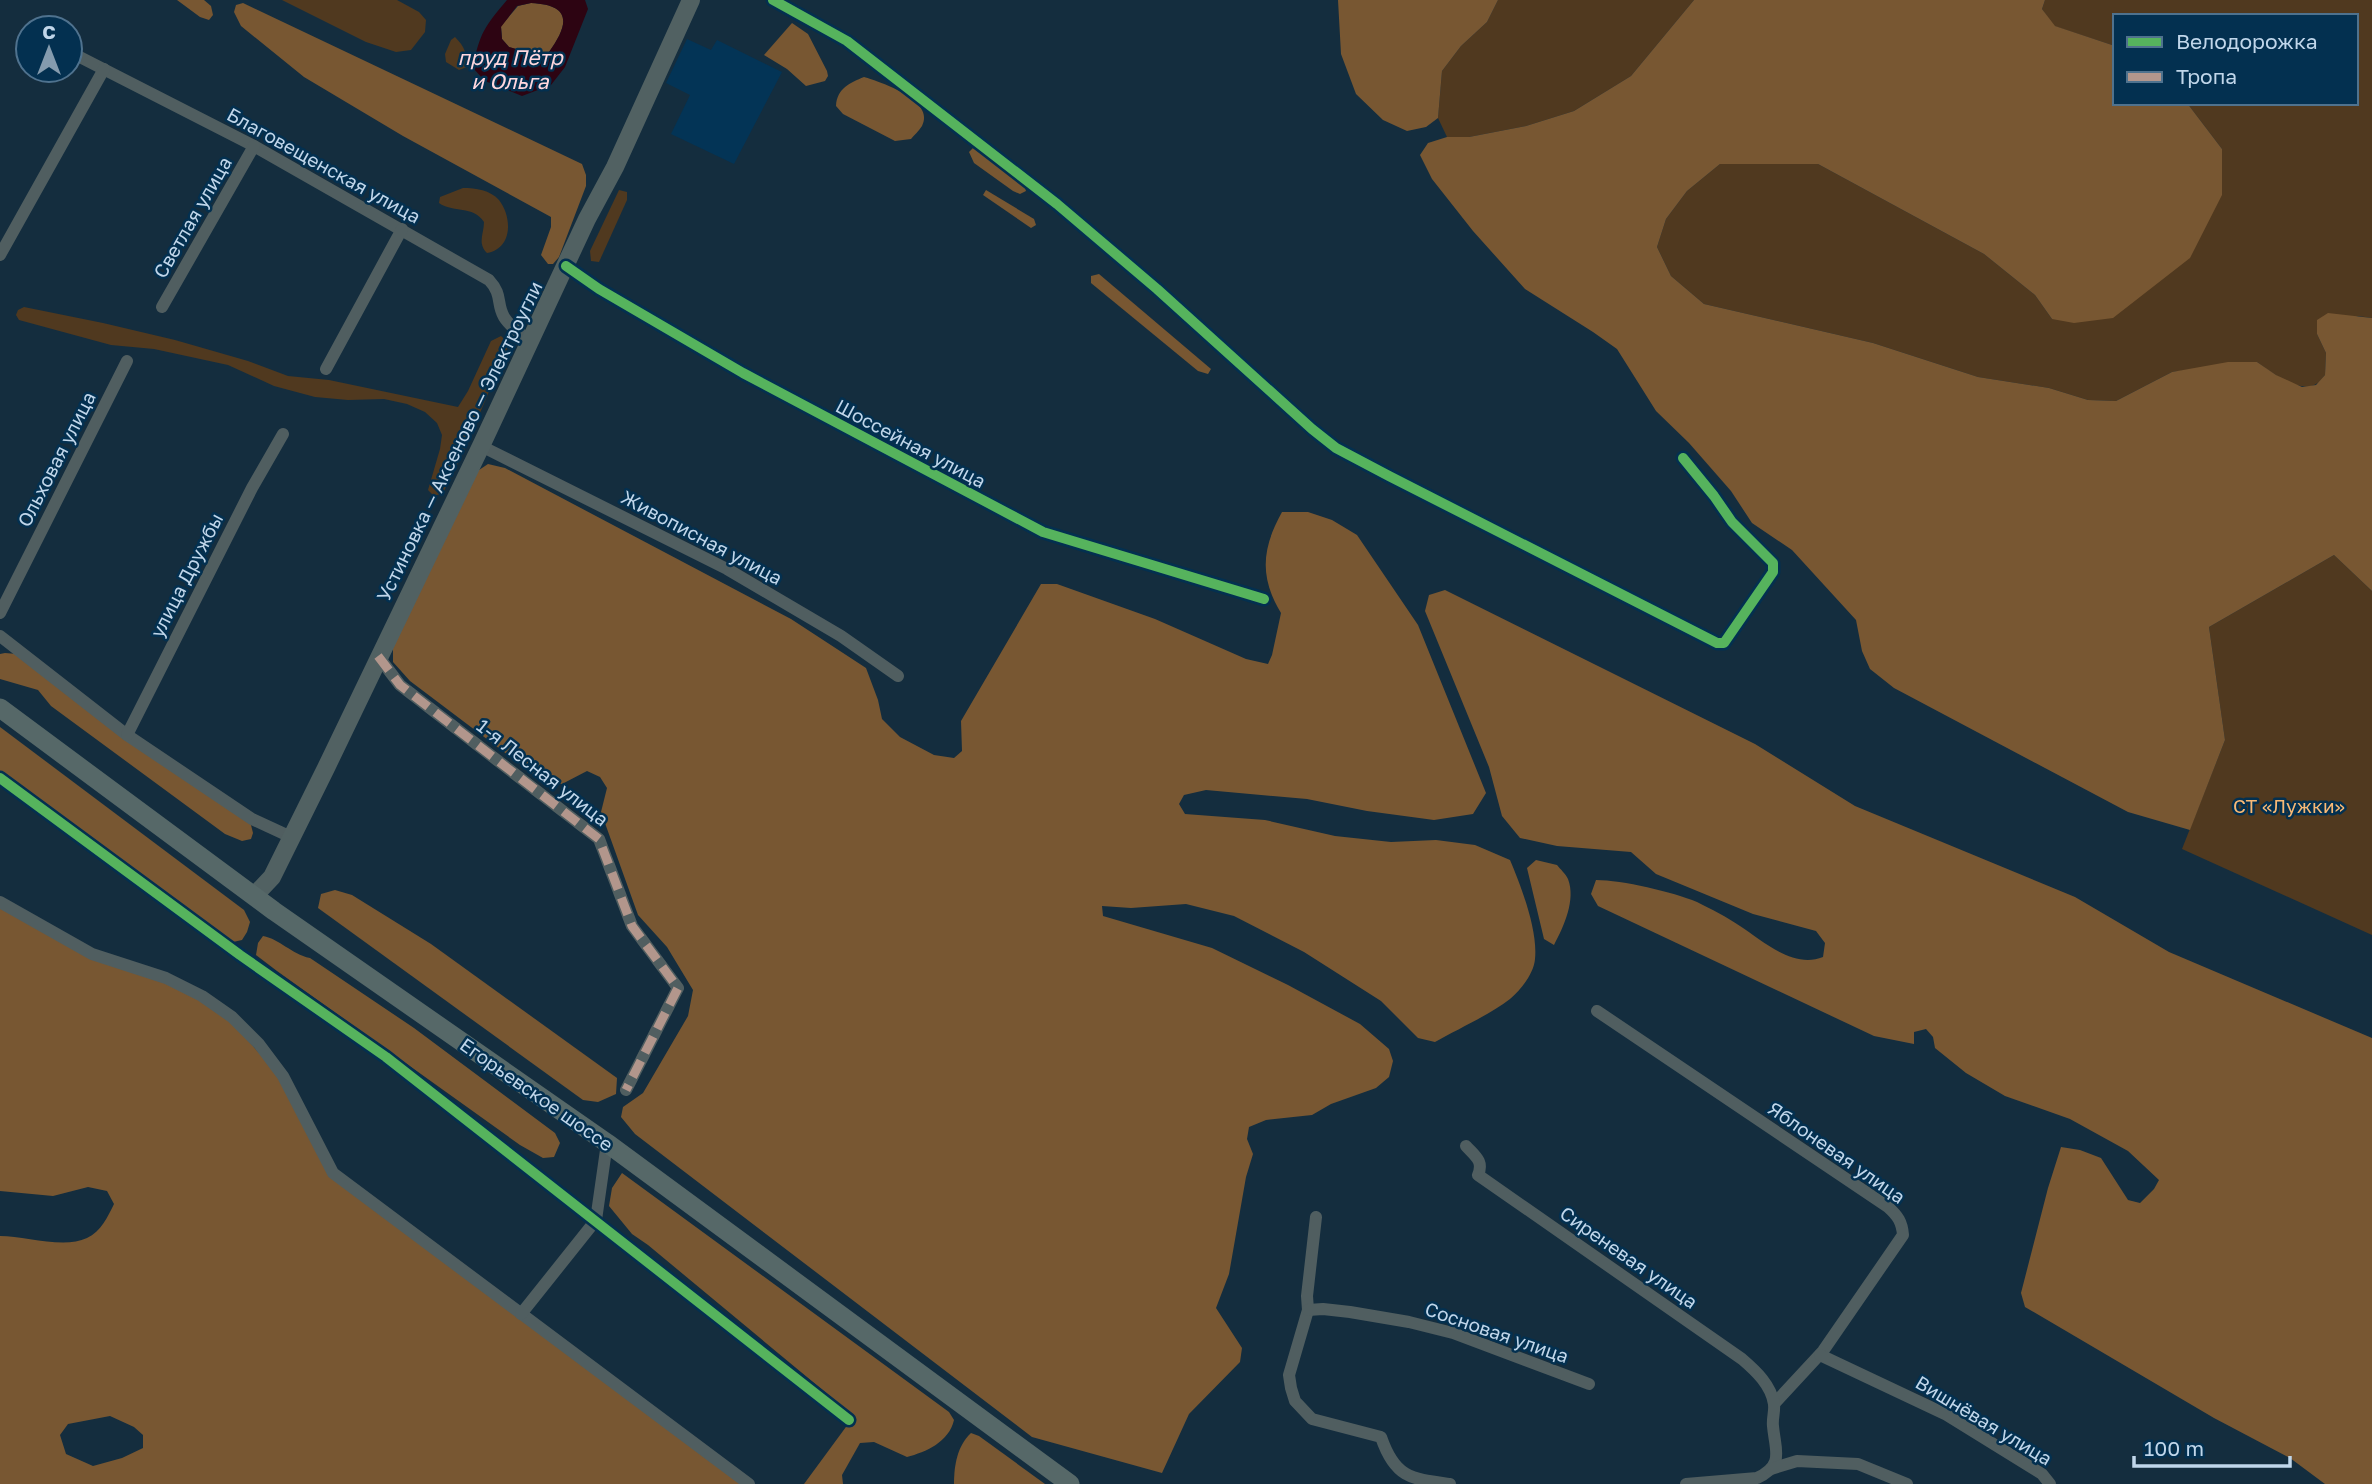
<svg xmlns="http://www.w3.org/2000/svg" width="2372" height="1484" viewBox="0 0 2372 1484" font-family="'Golos Text',sans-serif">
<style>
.built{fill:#033456}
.green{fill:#50391f}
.forest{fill:#785732;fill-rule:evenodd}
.water{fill:#2d0412;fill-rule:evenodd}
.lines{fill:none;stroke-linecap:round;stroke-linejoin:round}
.street{stroke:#505e60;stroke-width:12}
.secondary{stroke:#516162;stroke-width:18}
.primary{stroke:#566868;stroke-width:19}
.quiet{stroke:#b2968c;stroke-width:9;stroke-dasharray:18 9;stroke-linecap:butt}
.cycleway-casing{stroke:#033050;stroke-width:15}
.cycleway{stroke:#56b35d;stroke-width:10}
.labels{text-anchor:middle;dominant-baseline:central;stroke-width:5;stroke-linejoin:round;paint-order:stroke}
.street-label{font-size:19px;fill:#c0d6ea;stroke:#033050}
.park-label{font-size:19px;fill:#f9b975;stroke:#033050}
.water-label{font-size:21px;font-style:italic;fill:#ffd7de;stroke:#033050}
</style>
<rect width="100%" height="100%" fill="#142d3e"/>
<!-- built -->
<polygon class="built" points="687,39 711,50 717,40 782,72 734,164 671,134 690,95 666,83"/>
<!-- green -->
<g class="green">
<polygon points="282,0 397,0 419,12 426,20 425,32 411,50 396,52 366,42"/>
<polygon points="1498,0 1694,0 1631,76 1574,111 1526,126 1469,137 1447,137 1438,118 1442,71 1461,46 1487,22"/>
<path d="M2045,0H2372V318L2358,316L2317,334L2326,353L2325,375C2322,378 2320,382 2316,384C2299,394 2271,372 2257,362L2172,372L2116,401L2088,400L2049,388L1978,377L1873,343L1704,304L1671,276L1657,247L1666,219L1687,191L1720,164H1818L1984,254L2035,295L2052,319L2222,149L2187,103H2356V16H2115V46L2054,26L2042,9Z"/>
<path d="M455,37C465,47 467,54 467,67L459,70L446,62L445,54L451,40Z"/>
<path d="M463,188C476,188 490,190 499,200C513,218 512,249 487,253C477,243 484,234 484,222C473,205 453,213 439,203L440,197Z"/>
<polygon points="619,190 627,192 627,200 599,262 591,261 590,251"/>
<polygon points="24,307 103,323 175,340 248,361 288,376 329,380 458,407 468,391 491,341 501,336 509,344 464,451 443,493 434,496 428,490 440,449 442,435 437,423 425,412 407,404 384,399 348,400 315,397 274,386 228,365 154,349 111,345 19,320 16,315 18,310"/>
<polygon points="2334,555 2372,591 2372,935 2182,849 2225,740 2209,627"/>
</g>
<!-- forest -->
<g class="forest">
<polygon points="177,0 204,0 211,6 213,15 209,20 200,17"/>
<polygon points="1338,0 1498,0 1487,22 1461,46 1442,71 1438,118 1426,127 1407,131 1383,120 1356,94 1341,54"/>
<polygon points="1694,0 2045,0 2042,9 2055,26 2115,46 2115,103 2187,103 2222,149 2222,195 2190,258 2113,318 2074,323 2052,319 2035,295 1984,254 1818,164 1720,164 1687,191 1666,219 1657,247 1671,276 1704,304 1873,343 1978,377 2049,388 2088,400 2116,401 2172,372 2228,362 2257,362 2276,375 2302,387 2316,385 2325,375 2326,353 2317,334 2317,320 2328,313 2372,318 2372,591 2334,555 2209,627 2225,740 2190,830 2128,812 1894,688 1870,669 1862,651 1856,620 1792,550 1752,523 1731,491 1689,443 1656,411 1617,349 1593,332 1525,289 1473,231 1432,179 1420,155 1428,143 1447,137 1469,137 1526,126 1574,111 1631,76"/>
<polygon points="243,3 582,164 586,175 586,186 559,257 553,264 548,264 541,255 551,227 551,217 403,136 304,77 241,26 234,12 236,5"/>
<path d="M531,3C572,5 569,24 549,52L538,56L509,47L502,39L501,26L518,6Z"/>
<polygon points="792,23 808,34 827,71 828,76 825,81 806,86 787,69 764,55"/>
<path d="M864,77C881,82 936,101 922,126C919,131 914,135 911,139L895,141L843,114L836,106C837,88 850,83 864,77Z"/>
<polygon points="973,148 1024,184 1026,191 1020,194 1013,191 974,163 969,152"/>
<polygon points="986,190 1034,219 1036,225 1031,228 983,195"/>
<polygon points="1099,274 1211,369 1208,374 1198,371 1091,283 1091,276"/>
<path d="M488,464L505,468L791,619L866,668L878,700L882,719L900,737L934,755L954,758L962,751L961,721L1041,584H1057L1155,619L1246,659L1268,664L1272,655L1281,613C1259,577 1262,548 1282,512H1308L1332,520L1357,535L1418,625L1486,793L1473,814L1434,820L1367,811L1307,799L1206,790L1184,795L1179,804L1185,814L1265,820L1335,836L1391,842L1436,840L1475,845L1510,860C1521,886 1538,930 1535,959C1534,973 1521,990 1510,999C1489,1015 1458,1029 1435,1042L1418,1038L1381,1001L1304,952L1234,916L1186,904L1131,908L1102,906L1103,916L1212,948L1288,985L1360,1024L1389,1049L1393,1061L1389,1077L1376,1088L1331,1104L1312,1115L1266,1120L1249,1127L1247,1139L1253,1154L1246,1177L1229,1274L1216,1308L1242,1348L1240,1362L1189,1414L1162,1473L1032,1437L635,1134L621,1117L623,1107L643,1093L688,1016L693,990L667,947L638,915L601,812L607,788L600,777L587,771L562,784L540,779L410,681L393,662V644L476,472Z"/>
<path d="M1445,590L1755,744L1855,806L2075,897L2169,952L2372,1038V1484H2325L2290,1458L2214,1418L2025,1307L2021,1293L2048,1188L2061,1147L2080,1150L2101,1158L2128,1200L2140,1203L2154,1189L2159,1180L2128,1151L2070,1119L2005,1096L1966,1073L1935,1048L1933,1037L1926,1029L1914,1032V1044L1874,1036L1598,906L1591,894L1596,880C1622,880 1673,892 1697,902C1711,909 1727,917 1740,926C1763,941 1793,969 1823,957L1825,943L1816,931L1753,914L1656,874L1631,852L1557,846L1520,838L1502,816L1489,767L1425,611L1429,595Z"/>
<polygon points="5,653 17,654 251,825 253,833 251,839 242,841 225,834 51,706 38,690 0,679 0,654"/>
<polygon points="0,727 244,910 250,922 247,932 242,940 233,942 0,771"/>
<path d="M1536,860L1557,865C1560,869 1566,874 1568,879C1576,900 1564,926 1554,945L1544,939L1527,868Z"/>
<polygon points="335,890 352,895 431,944 617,1078 616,1094 598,1102 583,1100 318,908 321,894"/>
<path d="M0,906L164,981L206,1002L232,1022L281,1078L330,1176L743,1484H0V1236C25,1236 64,1249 87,1238C101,1232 108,1216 114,1204L107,1191L88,1187L53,1196L0,1191ZM110,1416L134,1427L143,1435V1448L122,1458L93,1466L66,1454L60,1435L68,1424Z"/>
<path d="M263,936C280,939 291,954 310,958L414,1028L555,1133L560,1143L554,1157L543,1158L520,1145L277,971L256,955L258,943Z"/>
<path d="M622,1173L949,1412L954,1420C949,1442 926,1452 907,1457L874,1442L860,1443L842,1475L843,1484H804L854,1416L648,1245L632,1234L609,1206L612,1188Z"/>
<path d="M971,1433L979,1436L1045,1484H954C954,1466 957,1446 971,1433Z"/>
</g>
<!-- water -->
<path class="water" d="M507,0H585L588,9L565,67L551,85L522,96L485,81L473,68C479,34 485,26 507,0ZM531,3C572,5 569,24 549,52L538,55L509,47L502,39L501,27L517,6Z"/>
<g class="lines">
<!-- street -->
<g class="street">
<polyline points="773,0 847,41 1057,204 1157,289 1312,429 1336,448 1389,476 1717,643 1724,643 1773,572 1773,563 1732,522 1714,496 1683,458"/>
<path d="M70,52L254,146L489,280C503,295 496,303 504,317C510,327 521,334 530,341"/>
<polyline points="0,255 104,69"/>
<polyline points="566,266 599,289 743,373 1043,532 1264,599"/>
<polyline points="162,307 254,146"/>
<polyline points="326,369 402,229"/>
<polyline points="481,446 727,569 841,636 898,676"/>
<polyline points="0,613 127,361"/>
<polyline points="0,636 127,735 252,819 291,837"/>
<polyline points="378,656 400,685 599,839 632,926 678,988 626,1090"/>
<polyline points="127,735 252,488 283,434"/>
<polyline points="0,778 240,955 386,1057 849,1420"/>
<polyline points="0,902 92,954 166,978 202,996 232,1017 259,1044 283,1076 333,1173 749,1484"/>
<path d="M1597,1011L1888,1207C1898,1216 1902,1222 1903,1235L1823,1351L1774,1404"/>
<path d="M1466,1146C1475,1156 1484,1161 1478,1175L1742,1359C1756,1371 1771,1385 1774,1404C1775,1411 1772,1419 1773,1426C1775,1450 1785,1465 1757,1478L1686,1484"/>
<path d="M1316,1217L1307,1296L1308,1310L1289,1375L1291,1388L1295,1401L1312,1419L1381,1437C1395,1478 1411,1479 1450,1484"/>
<polyline points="1308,1310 1323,1309 1350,1312 1409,1322 1453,1333 1589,1384"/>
<polyline points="521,1314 596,1220 607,1143"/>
<polyline points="1820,1355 1945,1414 2042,1474 2050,1484"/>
<polyline points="1771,1469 1797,1461 1858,1464 1907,1484"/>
</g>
<!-- secondary -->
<polyline class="secondary" points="255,895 272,877 326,768 481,446 587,219 615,167 691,0"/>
<!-- primary -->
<polyline class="primary" points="0,708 274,911 607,1143 1070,1484"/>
<!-- quiet -->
<polyline class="quiet" points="378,656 400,685 599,839 632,926 678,988 626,1090"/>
<!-- cycleway casing -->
<g class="cycleway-casing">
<g id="cycleway">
<polyline points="773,0 847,41 1057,204 1157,289 1312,429 1336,448 1389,476 1717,643 1724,643 1773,572 1773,563 1732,522 1714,496 1683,458"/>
<polyline points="566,266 599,289 743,373 1043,532 1264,599"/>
<polyline points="0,778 240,955 386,1057 849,1420"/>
</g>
</g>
<!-- cycleway -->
<use href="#cycleway" class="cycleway"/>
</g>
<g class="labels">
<!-- street labels -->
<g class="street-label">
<text transform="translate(324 165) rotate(29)">Благовещенская улица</text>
<text transform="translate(192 217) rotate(-60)">Светлая улица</text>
<text transform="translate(459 441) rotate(-64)">Устиновка — Аксеново — Электроугли</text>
<text transform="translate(911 443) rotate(28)">Шоссейная улица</text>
<text transform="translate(56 459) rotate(-63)">Ольховая улица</text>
<text transform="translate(702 537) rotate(28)">Живописная улица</text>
<text transform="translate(186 575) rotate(-63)">улица Дружбы</text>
<text transform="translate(543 772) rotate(38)">1-я Лесная улица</text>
<text transform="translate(537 1094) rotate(35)">Егорьевское шоссе</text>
<text transform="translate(1837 1152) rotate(35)">Яблоневая улица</text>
<text transform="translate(1629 1257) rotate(35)">Сиреневая улица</text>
<text transform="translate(1497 1332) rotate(19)">Сосновая улица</text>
<text transform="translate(1984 1420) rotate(31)">Вишнёвая улица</text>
</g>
<!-- park labels -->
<g class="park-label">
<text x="2289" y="805">СТ «Лужки»</text>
</g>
<!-- water labels -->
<g class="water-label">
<text x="510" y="57">пруд Пётр<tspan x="510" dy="24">и Ольга</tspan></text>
</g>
</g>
<!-- legend -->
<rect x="2113" y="14" width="245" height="91" fill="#033050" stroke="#4f728e" stroke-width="2"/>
<rect x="2127" y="37" width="35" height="10" fill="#56b35d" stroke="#4f728e" stroke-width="2"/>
<text x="2176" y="49" font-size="21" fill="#c0d6ea">Велодорожка</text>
<rect x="2127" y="72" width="35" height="10" fill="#b2968c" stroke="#4f728e" stroke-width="2"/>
<text x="2176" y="84" font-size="21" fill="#c0d6ea">Тропа</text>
<!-- north arrow -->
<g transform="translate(49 49)"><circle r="33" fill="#033050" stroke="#4f728e" stroke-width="2"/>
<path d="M0-5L12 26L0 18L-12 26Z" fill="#849bae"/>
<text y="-10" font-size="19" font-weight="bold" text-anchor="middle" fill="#c0d6ea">С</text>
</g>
<!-- scale -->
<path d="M2134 1456v10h156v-10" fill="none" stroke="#c0d6ea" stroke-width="3.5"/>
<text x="2144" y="1456" font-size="21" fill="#c0d6ea" stroke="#033050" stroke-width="5" paint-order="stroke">100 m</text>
</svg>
